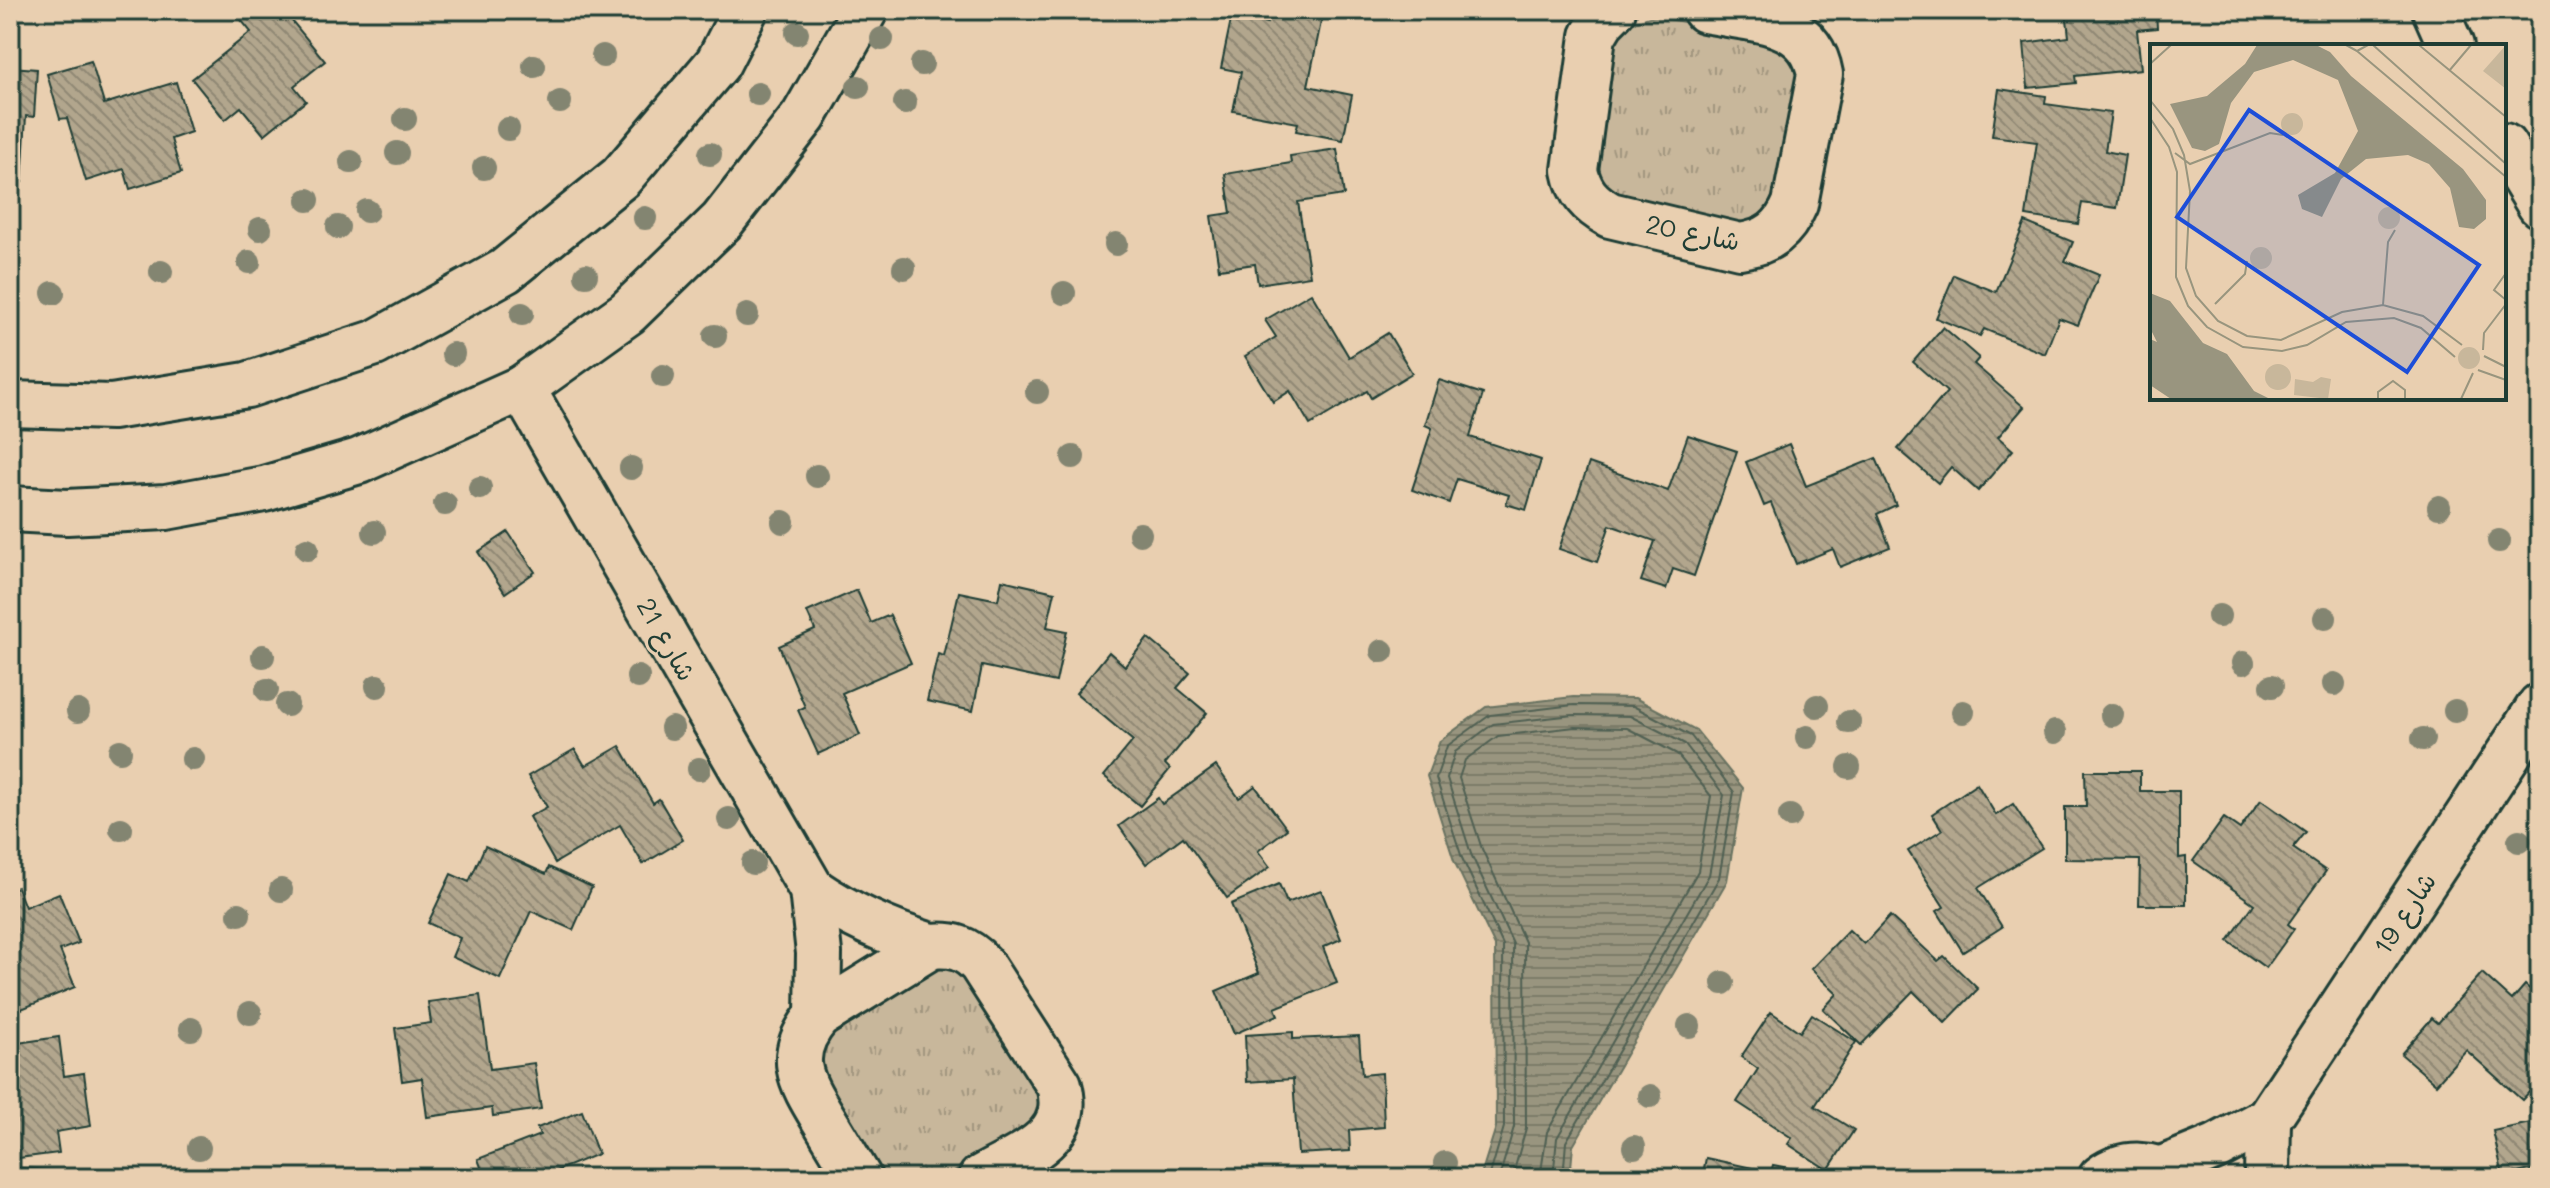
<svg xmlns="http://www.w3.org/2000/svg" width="2550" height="1188" viewBox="0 0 2550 1188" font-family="Mali,'Playpen Sans Arabic',sans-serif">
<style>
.park{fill:url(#park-tufts);stroke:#747a68;stroke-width:2}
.water{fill:url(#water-rules);stroke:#687261;stroke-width:2}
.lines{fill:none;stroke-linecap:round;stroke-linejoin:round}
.shore{stroke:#506052;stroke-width:2}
.building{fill:url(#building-back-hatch);stroke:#1f3d34;stroke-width:2}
.street-casing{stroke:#1f3d34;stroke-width:50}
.secondary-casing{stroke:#1f3d34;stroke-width:50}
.street{stroke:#e9cfb0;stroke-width:44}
.secondary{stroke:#e9cfb0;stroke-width:44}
.tree{fill:#838571}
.labels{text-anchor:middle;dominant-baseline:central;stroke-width:6;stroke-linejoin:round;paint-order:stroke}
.street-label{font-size:26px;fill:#1f3d34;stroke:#e9cfb0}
.inset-road{fill:none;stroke:#98957e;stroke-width:2}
.view{fill:#1d4ed8;fill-opacity:0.15;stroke:#1d4ed8;stroke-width:4}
.inset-edge{fill:none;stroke:#1f3d34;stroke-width:4}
</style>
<defs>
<pattern id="park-tufts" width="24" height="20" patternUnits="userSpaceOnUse" patternTransform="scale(2)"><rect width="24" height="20" fill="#c8b79b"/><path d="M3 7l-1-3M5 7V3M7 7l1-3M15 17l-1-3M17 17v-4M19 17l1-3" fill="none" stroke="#a2967f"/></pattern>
<pattern id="water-rules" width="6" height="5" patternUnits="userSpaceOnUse" patternTransform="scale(2)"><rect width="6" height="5" fill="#99957f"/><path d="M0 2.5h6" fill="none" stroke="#7c7b69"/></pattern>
<pattern id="building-back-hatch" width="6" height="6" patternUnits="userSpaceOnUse" patternTransform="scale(2)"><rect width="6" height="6" fill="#b2a68d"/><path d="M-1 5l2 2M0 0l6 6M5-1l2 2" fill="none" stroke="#908874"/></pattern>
</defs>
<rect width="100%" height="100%" fill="#e9cfb0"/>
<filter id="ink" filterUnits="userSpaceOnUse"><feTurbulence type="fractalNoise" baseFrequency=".0125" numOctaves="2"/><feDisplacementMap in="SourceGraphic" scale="16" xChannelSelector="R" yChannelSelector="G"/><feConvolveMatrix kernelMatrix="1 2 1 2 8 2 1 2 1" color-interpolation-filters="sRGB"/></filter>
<g filter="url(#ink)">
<!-- park -->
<g class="park">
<path d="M1655,16L1779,42L1800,68L1774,198C1765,218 1753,224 1732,227L1611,200L1590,159L1615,41C1627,26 1636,19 1655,16Z"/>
<polygon points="930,964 963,967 1041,1094 1037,1113 1025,1128 944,1178 875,1178 811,1078 813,1045"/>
</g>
<!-- water -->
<polygon class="water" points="1573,697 1635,698 1696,730 1743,788 1727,881 1573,1146 1570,1178 1480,1178 1496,1127 1495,946 1454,861 1427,776 1440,741 1486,707"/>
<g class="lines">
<!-- shore -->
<g class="shore">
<polyline points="1489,1178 1504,1127 1503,945 1462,858 1436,778 1447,746 1490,715 1574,705 1633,706 1691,736 1734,792 1719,878 1566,1142 1563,1178"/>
<polyline points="1499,1178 1514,1127 1513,944 1471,854 1447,778 1455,752 1493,724 1574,715 1630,716 1685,744 1724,795 1709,875 1557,1138 1553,1178"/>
<polyline points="1512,1178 1526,1128 1525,942 1482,849 1459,778 1465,760 1498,736 1575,727 1627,728 1677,754 1711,796 1698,871 1547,1132 1540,1178"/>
</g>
</g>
<!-- building -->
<g class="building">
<polygon points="233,10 283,10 325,61 294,86 306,101 264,135 241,107 225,120 192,79 251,32"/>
<polygon points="1270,10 1323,12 1308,86 1352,95 1343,140 1296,131 1298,123 1233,111 1241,72 1221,68 1232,15 1267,23"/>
<polygon points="2066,10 2156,10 2157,28 2137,30 2141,69 2075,76 2076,83 2028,88 2024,43 2069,37"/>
<polygon points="91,61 104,104 176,82 191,132 171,139 181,173 130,189 124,169 86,181 67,118 60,119 47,74"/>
<polygon points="10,67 37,69 34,117 26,116 22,182 10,181"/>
<polygon points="1999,89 2046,96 2045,104 2111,113 2105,151 2125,155 2117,208 2082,203 2078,224 2026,216 2037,142 1992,136"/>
<polygon points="1337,149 1344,195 1298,202 1310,276 1258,284 1255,264 1219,269 1211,216 1231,213 1225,174 1291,163 1290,156"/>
<polygon points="2025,222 2073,242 2065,261 2099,275 2078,325 2059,318 2045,354 1984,329 1980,336 1936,318 1954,275 1996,292"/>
<polygon points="1311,293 1349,357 1388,333 1412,373 1371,398 1367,391 1310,425 1290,391 1273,402 1245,356 1276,337 1265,320"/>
<polygon points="1943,327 1979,358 1974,364 2024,407 1998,437 2013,450 1978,491 1951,467 1938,483 1898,449 1947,392 1913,362"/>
<polygon points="1439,380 1483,394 1470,437 1541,460 1526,510 1506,504 1509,495 1457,479 1449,503 1412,490 1432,428 1425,425"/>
<polygon points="1688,435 1737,451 1694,576 1673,569 1666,589 1641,581 1655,541 1610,525 1597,562 1559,549 1589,463 1668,491"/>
<polygon points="1789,444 1806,486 1876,458 1896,505 1877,514 1890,547 1840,567 1833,549 1796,564 1771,503 1764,506 1746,462"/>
<polygon points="508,532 535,572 505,593 478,552"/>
<polygon points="1002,580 1055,592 1047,627 1067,631 1056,682 982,666 973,711 927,701 938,654 944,656 959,592 998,600"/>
<polygon points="857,590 871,623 890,615 911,663 842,693 860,735 818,754 798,710 805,707 779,646 815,630 807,612"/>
<polygon points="1148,638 1190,673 1177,688 1207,713 1165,764 1170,769 1140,806 1104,776 1133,741 1076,693 1109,652 1125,666"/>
<polygon points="620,746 653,803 659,799 683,840 643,864 620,825 555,863 529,817 547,807 528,776 575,749 585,766"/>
<polygon points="1216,766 1239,798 1255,786 1287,829 1258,851 1270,867 1227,898 1183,837 1146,864 1119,826 1158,798 1162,804"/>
<polygon points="2085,771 2140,771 2140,791 2179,791 2179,858 2186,857 2186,905 2139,905 2140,860 2065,859 2065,807 2086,807"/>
<polygon points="1977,784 1996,815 2013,804 2042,848 1978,888 2002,927 1963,952 1937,911 1944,907 1908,851 1942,830 1932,814"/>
<polygon points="2261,800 2306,832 2293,848 2326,871 2288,924 2294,929 2266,968 2228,941 2254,904 2193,861 2224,818 2240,829"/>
<polygon points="485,846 546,874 549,867 592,887 573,930 531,911 500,979 452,957 460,938 428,923 451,874 469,882"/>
<polygon points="1279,884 1287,903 1321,890 1341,939 1323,947 1337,983 1275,1008 1278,1015 1234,1034 1216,991 1259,973 1231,904"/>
<polygon points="17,887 25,907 59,893 79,943 60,950 75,987 14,1012 17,1019 10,1022 10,890"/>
<polygon points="1890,916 1938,961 1944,956 1978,989 1945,1023 1913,991 1861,1045 1823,1009 1837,994 1811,969 1849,930 1864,944"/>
<polygon points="2482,973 2512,1000 2525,985 2540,998 2540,1080 2522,1100 2466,1050 2436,1084 2401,1054 2432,1018 2438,1023"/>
<polygon points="480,995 490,1069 534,1063 541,1109 493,1116 492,1108 427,1117 422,1078 402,1081 395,1028 431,1023 428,1002"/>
<polygon points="1771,1012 1800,1032 1812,1014 1856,1042 1815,1106 1854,1130 1828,1170 1788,1144 1792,1138 1737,1102 1758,1069 1741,1057"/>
<polygon points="1293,1032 1293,1039 1359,1036 1362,1075 1382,1073 1384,1127 1349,1130 1350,1151 1298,1154 1293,1079 1247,1082 1245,1035"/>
<polygon points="59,1037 64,1076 84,1073 91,1126 56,1132 59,1153 10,1159 10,1044"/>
<polygon points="582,1111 598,1154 556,1171 559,1178 485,1178 478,1159 540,1135 537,1128"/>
<polygon points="2540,1121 2540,1168 2503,1176 2493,1131"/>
<polygon points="1706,1158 1771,1172 1773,1165 1819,1174 1819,1178 1702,1178"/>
<polygon points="10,1167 60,1171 59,1178 10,1178"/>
</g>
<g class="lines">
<!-- street casing -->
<g class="street-casing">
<g id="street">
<path d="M1613,10L1602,21L1593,36L1575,170C1579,192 1590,204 1610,215L1740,246C1769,242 1784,230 1795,204L1820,74C1810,17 1753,20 1705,10"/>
<polyline points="522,388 812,890 819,953 818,1016"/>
<path d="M812,890C850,916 888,933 931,946"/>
<polyline points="2162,1169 2216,1147 2268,1119 2540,706"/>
<path d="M859,1178C847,1158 835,1138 823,1118C800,1080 785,1055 818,1016L931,946C953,944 966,948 981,964L1059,1085C1074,1140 1020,1155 981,1178"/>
<path d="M2101,1178C2125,1160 2153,1163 2177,1178"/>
<polyline points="2267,1178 2268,1119"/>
</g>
</g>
<!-- secondary casing -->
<g class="secondary-casing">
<g id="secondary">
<polyline points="2435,10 2451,46"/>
<polyline points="2504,146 2540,205"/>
<polyline points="10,404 112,407 247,385 375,343 505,271 621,177 718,63 745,10"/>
<polyline points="10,509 67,512 166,507 264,489 359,461 522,388 627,313 722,221 804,116 865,10"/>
</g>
</g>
<!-- street -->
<use href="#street" class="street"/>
<!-- secondary -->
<use href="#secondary" class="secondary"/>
</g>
<!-- trees -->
<g class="tree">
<circle cx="797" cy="33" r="12"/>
<circle cx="882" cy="39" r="12"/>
<circle cx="603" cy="56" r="12"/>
<circle cx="922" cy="64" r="12"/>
<circle cx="534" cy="66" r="12"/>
<circle cx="858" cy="87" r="12"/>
<circle cx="758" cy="94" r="12"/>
<circle cx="560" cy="102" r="12"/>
<circle cx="905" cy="103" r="12"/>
<circle cx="405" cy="119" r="12"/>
<circle cx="508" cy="129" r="12"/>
<circle cx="397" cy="153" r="12"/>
<circle cx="710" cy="154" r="12"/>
<circle cx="351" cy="162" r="12"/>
<circle cx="484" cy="168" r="12"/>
<circle cx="308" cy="200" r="12"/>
<circle cx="367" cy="211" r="12"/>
<circle cx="645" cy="218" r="12"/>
<circle cx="338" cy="227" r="12"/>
<circle cx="260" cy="229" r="12"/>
<circle cx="1116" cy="244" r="12"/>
<circle cx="249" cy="262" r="12"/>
<circle cx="904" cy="268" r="12"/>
<circle cx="161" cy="272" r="12"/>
<circle cx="586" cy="275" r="12"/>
<circle cx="53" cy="293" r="12"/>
<circle cx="1064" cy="293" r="12"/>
<circle cx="522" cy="314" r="12"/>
<circle cx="747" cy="315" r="12"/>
<circle cx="715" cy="336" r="12"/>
<circle cx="453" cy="354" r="12"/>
<circle cx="663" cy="376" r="12"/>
<circle cx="1037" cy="392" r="12"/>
<circle cx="1073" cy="457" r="12"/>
<circle cx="631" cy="468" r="12"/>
<circle cx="817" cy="476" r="12"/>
<circle cx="480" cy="488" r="12"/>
<circle cx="445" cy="504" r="12"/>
<circle cx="2439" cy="507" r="12"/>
<circle cx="783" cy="522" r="12"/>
<circle cx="374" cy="532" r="12"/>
<circle cx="1140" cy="534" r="12"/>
<circle cx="2499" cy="541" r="12"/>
<circle cx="307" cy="549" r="12"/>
<circle cx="2219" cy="616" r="12"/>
<circle cx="2325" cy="618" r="12"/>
<circle cx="1382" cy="651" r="12"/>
<circle cx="263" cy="656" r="12"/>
<circle cx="2243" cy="663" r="12"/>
<circle cx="638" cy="677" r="12"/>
<circle cx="2334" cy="684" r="12"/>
<circle cx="377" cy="686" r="12"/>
<circle cx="2272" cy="686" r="12"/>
<circle cx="267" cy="690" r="12"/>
<circle cx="287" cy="705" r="12"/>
<circle cx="1817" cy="706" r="12"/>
<circle cx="78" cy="711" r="12"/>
<circle cx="2455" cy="711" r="12"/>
<circle cx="1963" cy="712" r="12"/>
<circle cx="2112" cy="715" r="12"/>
<circle cx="1849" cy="722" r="12"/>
<circle cx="672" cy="728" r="12"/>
<circle cx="2055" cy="732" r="12"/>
<circle cx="1807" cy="737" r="12"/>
<circle cx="2423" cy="739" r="12"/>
<circle cx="120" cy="751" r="12"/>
<circle cx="193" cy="759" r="12"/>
<circle cx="1849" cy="767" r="12"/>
<circle cx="699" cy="769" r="12"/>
<circle cx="1790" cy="816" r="12"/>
<circle cx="729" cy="819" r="12"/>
<circle cx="121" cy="829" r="12"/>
<circle cx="2519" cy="841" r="12"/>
<circle cx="753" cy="863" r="12"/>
<circle cx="281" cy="890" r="12"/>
<circle cx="239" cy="914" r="12"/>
<circle cx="1723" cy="983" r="12"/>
<circle cx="250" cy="1013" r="12"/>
<circle cx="1689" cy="1026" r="12"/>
<circle cx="191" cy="1029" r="12"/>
<circle cx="1650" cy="1096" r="12"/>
<circle cx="1634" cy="1147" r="12"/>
<circle cx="199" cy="1148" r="12"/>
<circle cx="1445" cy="1163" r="12"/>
</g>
</g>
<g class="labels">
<!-- street labels -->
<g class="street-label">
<text transform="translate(1693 232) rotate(11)">شارع 20</text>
<text transform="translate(667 639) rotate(60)">شارع 21</text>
<text transform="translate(2404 913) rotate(-57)">شارع 19</text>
</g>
</g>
<!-- overview -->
<g transform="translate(2150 44)">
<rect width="356" height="356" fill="#e9cfb0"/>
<path d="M171,333L181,335L178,355L144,351L145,335L163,338Z" fill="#c8b79b"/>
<path d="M356,1V45L333,27ZM131 80a11 11 0 1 1 22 0a11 11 0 1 1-22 0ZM228 174a11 11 0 1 1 22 0a11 11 0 1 1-22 0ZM100 214a11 11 0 1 1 22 0a11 11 0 1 1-22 0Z" fill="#c8b79b"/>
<path d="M308 314a11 11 0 1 1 22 0a11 11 0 1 1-22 0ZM115 333a13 13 0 1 1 26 0a13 13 0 1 1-26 0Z" fill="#c8b79b"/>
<path d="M107,1H166L180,8L201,32L313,125L336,156V175L324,185L309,183L300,144L279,120L258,111L216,115L191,135L172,173L152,165L148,151L185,129L208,87L188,36L143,16L104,28L81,59L69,100L55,107L42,104L20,60L57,52L95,20ZM0,249L20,257L53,299L77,310L104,347L120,355H21L0,341V295L7,298L0,284Z" fill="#99957f"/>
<path class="inset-road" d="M196,1L207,7L218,1M223,1L356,120M269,1L356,73M207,7L356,133M0,20L21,1M299,27L321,1M0,56L23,85L34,111L40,147L36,224L46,252L68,277L97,292L131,296L192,268L233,261L273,272L312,301M0,74L19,103L27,128L26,233L38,262L57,283L93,303L132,307L157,301L196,278L244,274L271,284L305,313M25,109L40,120L120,89L133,91M356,229L344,246L356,256M65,260L95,230L97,217M233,261L238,198L245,186M333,306L334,289L356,260M334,312L356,323M328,326L356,336M228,355V348L243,337L255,346V355M311,355L323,329"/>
<path class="view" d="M99,66L329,221L257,328L27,173Z"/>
<rect width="356" height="356" class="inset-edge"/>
</g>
<!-- margin -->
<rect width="2550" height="1188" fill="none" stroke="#e9cfb0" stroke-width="40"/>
<rect x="20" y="20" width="2510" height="1148" fill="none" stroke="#1f3d34" stroke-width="3" filter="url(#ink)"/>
</svg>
